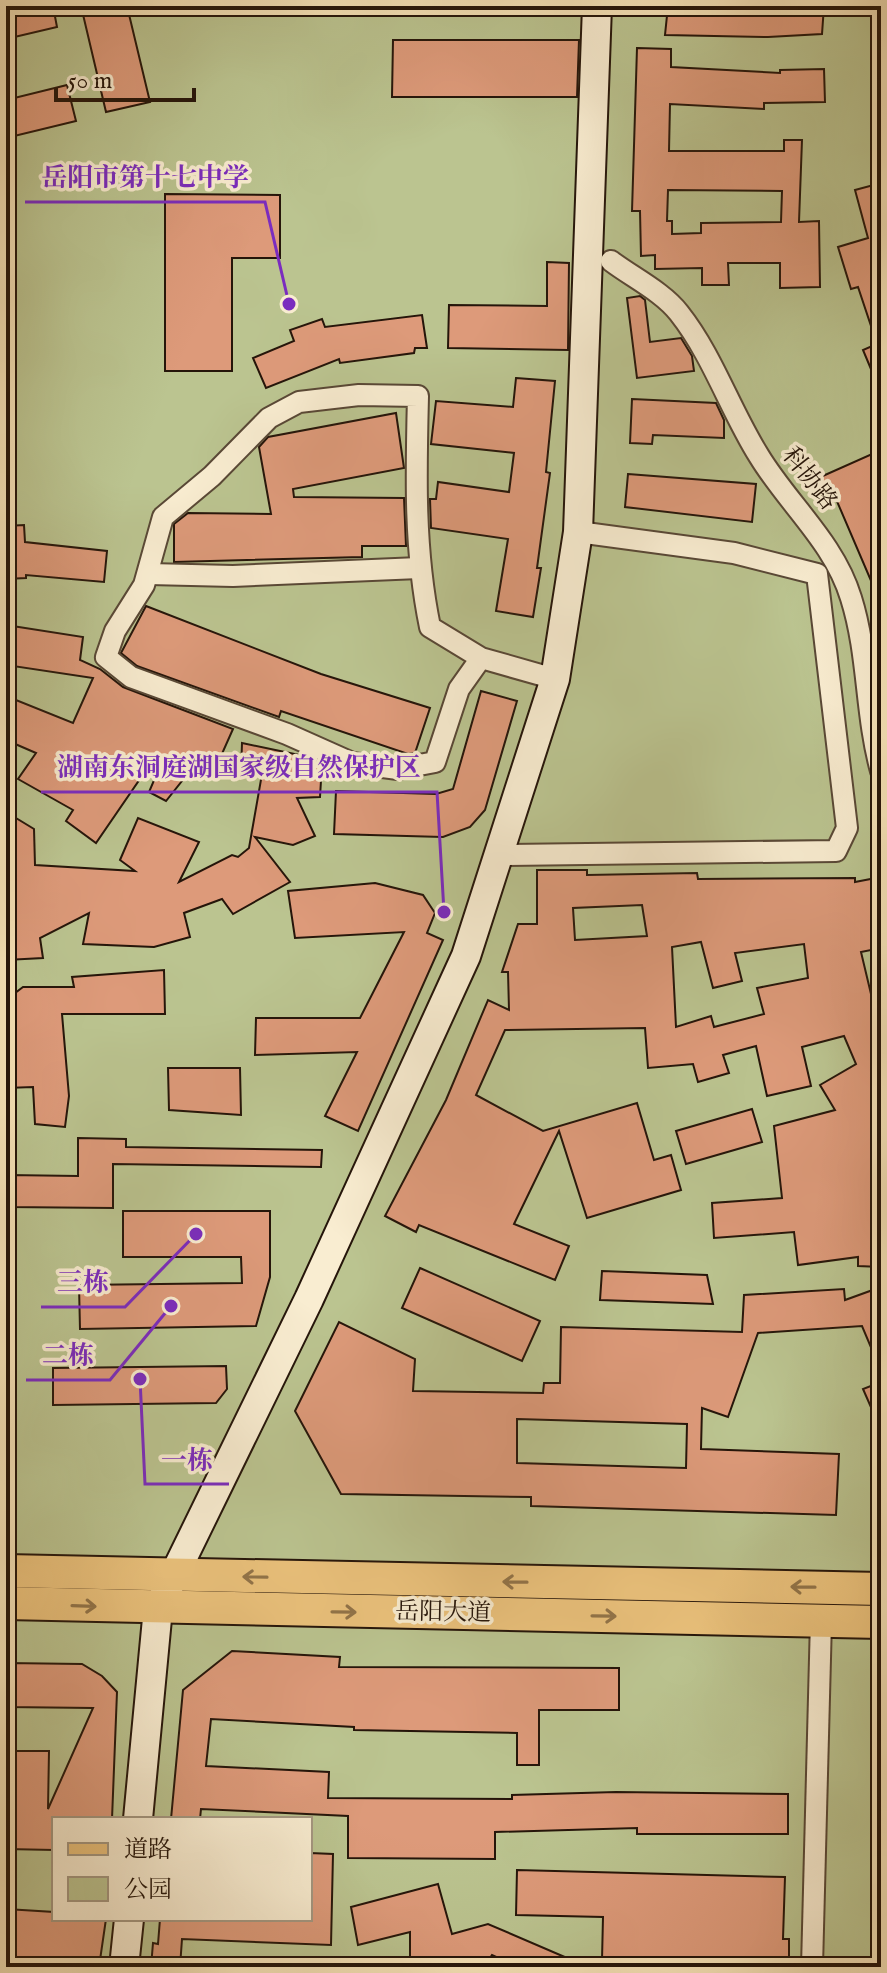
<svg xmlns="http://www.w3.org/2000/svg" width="887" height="1973" viewBox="0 0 887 1973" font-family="'IM FELL English','Noto Serif SC',serif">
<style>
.green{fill:#bbc490;stroke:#706c4d;stroke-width:2;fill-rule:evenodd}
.building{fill:#dd9a7a;stroke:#25150a;stroke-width:2;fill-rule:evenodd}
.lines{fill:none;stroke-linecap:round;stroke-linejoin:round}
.street-casing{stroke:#594836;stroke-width:24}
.secondary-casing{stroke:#25150a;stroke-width:32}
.primary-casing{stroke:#25150a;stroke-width:36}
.street{stroke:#f9edd1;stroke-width:20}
.secondary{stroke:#f9edd1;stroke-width:28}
.primary{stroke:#ebc27c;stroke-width:32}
.oneway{stroke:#927449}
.labels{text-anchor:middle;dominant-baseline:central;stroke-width:7;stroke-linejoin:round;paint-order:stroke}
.street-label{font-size:24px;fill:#25150a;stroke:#f9edd1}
.leader{fill:none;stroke:#7b2cbf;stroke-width:3}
.callout-dot{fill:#7b2cbf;stroke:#f9edd1;stroke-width:3}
.callout-label{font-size:26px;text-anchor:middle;font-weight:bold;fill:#7b2cbf;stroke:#f9edd1;stroke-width:7;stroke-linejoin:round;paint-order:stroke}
</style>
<rect width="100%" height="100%" fill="#f6e3b8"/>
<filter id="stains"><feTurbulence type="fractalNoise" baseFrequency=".0025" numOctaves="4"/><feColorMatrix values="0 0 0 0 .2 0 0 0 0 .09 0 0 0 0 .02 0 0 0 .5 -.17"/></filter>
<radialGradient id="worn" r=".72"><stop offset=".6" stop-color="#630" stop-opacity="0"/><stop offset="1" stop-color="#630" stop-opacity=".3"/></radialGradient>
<!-- green -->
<path class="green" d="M6,6H881V1967H6ZM54,1819H310V1919H54Z"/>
<!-- building -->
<g class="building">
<polygon points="6,6 53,6 57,27 6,39"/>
<polygon points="81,6 127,6 150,102 106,112"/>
<polygon points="668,6 824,6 822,34 768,37 665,35"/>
<polygon points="393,40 579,40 577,97 392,97"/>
<path d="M637,48L671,49V67L780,73V70L824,69L825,102L764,103V109L670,104L669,151H784V140H802L799,222L819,221L820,287L780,288V263H728L729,285H702V268L655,269V255L641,256L640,211H632ZM668,190L782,191L781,222L701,223V233L672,234V221H667Z"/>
<polygon points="67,85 76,121 6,138 6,100"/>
<polygon points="881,183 881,393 863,350 877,344 858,287 851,289 838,247 868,238 855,190"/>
<polygon points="165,194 280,195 280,258 232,258 232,371 165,371"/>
<polygon points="547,262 569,263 568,350 448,348 449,305 547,306"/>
<polygon points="640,296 645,300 650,342 681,338 692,356 694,371 637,378 627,298"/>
<polygon points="422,315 427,348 415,348 414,353 340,363 339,359 266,388 253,358 294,341 290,330 322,319 325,327"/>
<polygon points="516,378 555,381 546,472 550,473 537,568 541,568 533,617 496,611 508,539 431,528 430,499 436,499 438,482 509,492 514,453 431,444 436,401 513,407"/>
<polygon points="632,399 716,403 724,420 724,438 653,435 652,444 630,443"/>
<polygon points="396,413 404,468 293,489 294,497 404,498 406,546 362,546 362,557 174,562 174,524 188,513 271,514 259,447 268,437"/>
<polygon points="881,450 881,604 836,499 823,508 807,483"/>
<polygon points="628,474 756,484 752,522 625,507"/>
<polygon points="24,525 25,542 107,551 104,582 26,575 26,578 6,579 6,526"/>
<polygon points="146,606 321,674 430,708 415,753 408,754 281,711 279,717 137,666 121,653"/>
<polygon points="6,625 83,637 80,660 100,669 123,687 233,729 213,774 194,766 166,801 149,792 161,764 153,760 96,843 66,821 73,810 18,779 36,753 6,740 6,696 73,723 93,678 6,665"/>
<polygon points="481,691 517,701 485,810 470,827 443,837 334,834 336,791 436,794 453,789"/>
<polygon points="242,743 304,756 322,764 320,797 297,798 315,836 293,845 255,837 290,882 233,914 222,899 184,913 190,937 154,947 83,944 89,913 40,938 43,958 6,960 6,812 34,829 35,865 135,871 120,860 138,818 199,842 179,882 232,855 238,857 249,848 262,774 241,773"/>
<path d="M537,870H587V875L697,873L698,879L855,878V882L881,877V948L861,952L881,1036V1267L858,1266V1257L798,1265L794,1232L714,1238L712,1203L782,1198L774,1126L835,1110L820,1085L856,1064L844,1036L802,1047L811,1086L767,1096L756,1046L723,1055L729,1073L698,1082L693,1064L648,1068L645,1028L505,1030L476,1095L543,1131L637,1103L654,1160L671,1155L681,1190L587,1218L559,1131L514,1224L569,1246L555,1280L419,1225L416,1232L385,1216L446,1100L488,1000L509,1010L508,972H502L518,924H537ZM642,905L647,936L575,940L573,908ZM701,942L713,988L742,981L735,953L804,944L808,978L757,988L764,1014L714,1027L711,1016L676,1027L672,947Z"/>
<polygon points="375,883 423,895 435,913 427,933 443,940 358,1131 325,1116 357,1052 255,1055 256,1018 360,1018 404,932 295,938 288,891"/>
<polygon points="164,970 165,1014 62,1014 69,1096 65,1127 35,1124 33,1087 6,1088 6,1000 23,987 74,987 72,977"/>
<polygon points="168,1068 240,1068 241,1115 169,1110"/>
<polygon points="752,1109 762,1142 686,1164 676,1131"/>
<polygon points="78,1138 126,1139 126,1147 322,1150 321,1167 113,1164 113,1208 7,1207 8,1175 78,1176"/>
<polygon points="123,1211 270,1211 270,1277 256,1326 80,1329 79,1285 242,1283 241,1257 123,1257"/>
<polygon points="420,1268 540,1321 522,1361 402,1308"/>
<polygon points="602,1271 707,1275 713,1304 600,1300"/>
<path d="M881,1287V1371L862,1326L758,1333L728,1417L702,1408L701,1449L839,1454L836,1515L531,1506V1497L341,1494L295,1411L339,1322L415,1359L413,1391L543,1393L544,1383H560L561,1327L742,1332L744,1295L844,1289L845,1300ZM517,1419L687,1424L686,1468L517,1463Z"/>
<polygon points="226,1366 227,1389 216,1403 53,1405 53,1368"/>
<polygon points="881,1382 881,1430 863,1389"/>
<polygon points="232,1651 340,1657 339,1667 619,1668 619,1710 539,1710 539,1765 517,1765 517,1733 354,1730 354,1727 211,1719 206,1766 329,1772 328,1798 512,1799 512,1795 616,1792 788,1794 788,1834 637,1834 637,1828 495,1832 495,1859 348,1858 348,1816 201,1809 200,1819 171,1819 183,1690"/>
<polygon points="6,1663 82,1664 102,1676 117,1692 112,1819 54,1819 54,1850 6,1849 6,1751 49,1751 48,1809 93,1708 6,1707"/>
<polygon points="310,1853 333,1854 331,1945 182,1939 180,1967 151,1967 153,1943 158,1944 160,1919 310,1919"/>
<polygon points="517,1870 785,1877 783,1939 789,1939 789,1967 602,1960 603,1917 516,1915"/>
<polygon points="438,1884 452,1934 488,1924 588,1967 519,1967 492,1955 488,1961 470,1967 410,1966 410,1932 358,1945 351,1907"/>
<polygon points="6,1909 54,1912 54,1919 106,1919 99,1967 41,1967 41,1963 6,1961"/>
</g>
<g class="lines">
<!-- street casing -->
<g class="street-casing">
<g id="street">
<path d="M611,261C632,277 663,292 679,313C713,356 730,410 759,456C788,504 834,542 851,598C869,655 865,714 881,771"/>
<polyline points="149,574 233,576 419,568"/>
<path d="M481,658L459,689L435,762L398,769L352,763L287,734L131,677L106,657L115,631L144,585L163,517L212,476L269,418L299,402L359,395L418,396C416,474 414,550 430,627L481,658L555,679"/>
<polyline points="498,855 836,851 847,828 817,574 734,553 578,532"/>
<polyline points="812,1967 821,1620"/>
</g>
</g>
<!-- secondary casing -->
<g class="secondary-casing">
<g id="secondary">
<polyline points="138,1819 158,1608 309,1299 466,956 555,679 578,532 597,6"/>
<polyline points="124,1967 129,1919"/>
</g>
</g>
<!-- primary casing -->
<g class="primary-casing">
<g id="primary">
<polyline points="6,1571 881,1589"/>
<polyline points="6,1603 881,1622"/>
</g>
</g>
<!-- street -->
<use href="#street" class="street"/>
<!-- secondary -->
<use href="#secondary" class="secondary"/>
<!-- primary -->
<use href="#primary" class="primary"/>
</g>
<!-- one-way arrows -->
<defs><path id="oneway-shaft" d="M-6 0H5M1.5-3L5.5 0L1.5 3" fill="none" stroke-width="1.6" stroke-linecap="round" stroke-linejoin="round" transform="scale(2)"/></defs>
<g class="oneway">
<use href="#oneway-shaft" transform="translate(255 1577) rotate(-179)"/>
<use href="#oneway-shaft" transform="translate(515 1582) rotate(-179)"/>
<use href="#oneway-shaft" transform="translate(803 1587) rotate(-179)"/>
<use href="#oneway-shaft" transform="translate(84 1606) rotate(2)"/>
<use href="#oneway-shaft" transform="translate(344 1612) rotate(1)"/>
<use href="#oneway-shaft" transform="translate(604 1616) rotate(1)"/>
</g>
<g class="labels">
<!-- street labels -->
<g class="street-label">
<text transform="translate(809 479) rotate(52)">科协路</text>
<text transform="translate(443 1613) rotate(1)">岳阳大道</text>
</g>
</g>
<!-- callouts -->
<path class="leader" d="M289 304L265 202H25M444 912L437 792H41M196 1234L125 1307H41M171 1306L110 1380H26M140 1379L145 1484H229"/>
<g class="callout-dot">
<circle cx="289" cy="304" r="8"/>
<circle cx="444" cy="912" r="8"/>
<circle cx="196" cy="1234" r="8"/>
<circle cx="171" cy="1306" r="8"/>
<circle cx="140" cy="1379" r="8"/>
</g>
<g class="callout-label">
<text x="145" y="186">岳阳市第十七中学</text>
<text x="239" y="776">湖南东洞庭湖国家级自然保护区</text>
<text x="83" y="1291">三栋</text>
<text x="68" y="1364">二栋</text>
<text x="187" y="1469">一栋</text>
</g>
<!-- margin -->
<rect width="887" height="1973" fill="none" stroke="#f6e3b8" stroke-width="32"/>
<rect x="8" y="8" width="871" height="1957" fill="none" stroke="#25150a" stroke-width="4"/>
<rect x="16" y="16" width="855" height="1941" fill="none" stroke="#25150a" stroke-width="2"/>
<!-- legend -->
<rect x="52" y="1817" width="260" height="104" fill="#f9edd1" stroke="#a49781" stroke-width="2"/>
<rect x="68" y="1843" width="40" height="12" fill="#ebc27c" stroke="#a49781" stroke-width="2"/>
<text x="124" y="1857" font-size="24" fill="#25150a">道路</text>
<rect x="68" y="1877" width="40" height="24" fill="#bbc490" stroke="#a49781" stroke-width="2"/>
<text x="124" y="1897" font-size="24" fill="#25150a">公园</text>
<!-- scale -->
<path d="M56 88v12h138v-12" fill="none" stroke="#25150a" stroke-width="4"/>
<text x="68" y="88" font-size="24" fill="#25150a" stroke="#f9edd1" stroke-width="6" paint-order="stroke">50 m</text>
<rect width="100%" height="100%" filter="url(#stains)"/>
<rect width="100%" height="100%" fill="url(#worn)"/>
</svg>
